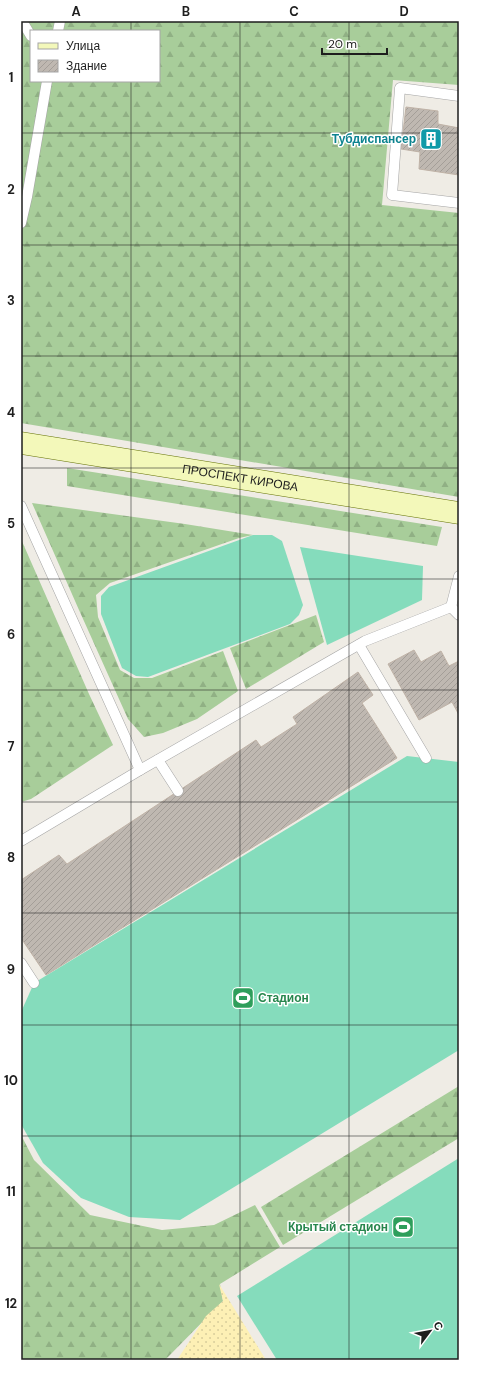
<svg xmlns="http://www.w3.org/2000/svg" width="480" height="1381" viewBox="0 0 480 1381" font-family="'DM Sans',sans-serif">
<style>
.forest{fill:url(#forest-firs);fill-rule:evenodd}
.sand{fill:url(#sand-dots)}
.pitch{fill:#85dcbc}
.building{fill:url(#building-hatch);stroke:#c0b3a7}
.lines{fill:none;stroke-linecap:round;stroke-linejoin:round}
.service-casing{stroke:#a5a5a5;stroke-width:11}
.secondary-casing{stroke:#657308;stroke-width:23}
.service{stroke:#fff;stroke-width:10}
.secondary{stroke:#f3f8ba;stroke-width:22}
.grid{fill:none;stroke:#1e1e1e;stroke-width:1;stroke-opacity:0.55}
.labels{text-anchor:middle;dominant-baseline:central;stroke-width:3;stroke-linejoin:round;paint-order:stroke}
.culture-label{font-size:12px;font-weight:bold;fill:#0d838f;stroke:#fff;text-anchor:end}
.street-label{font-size:12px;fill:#1e1e1e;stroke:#fff}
.leisure-label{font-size:12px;font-weight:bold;fill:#27864d;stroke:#fff;text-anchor:start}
.neatline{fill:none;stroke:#1e1e1e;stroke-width:1.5}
.grid-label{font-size:13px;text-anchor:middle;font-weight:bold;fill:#1e1e1e}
</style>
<defs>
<pattern id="forest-firs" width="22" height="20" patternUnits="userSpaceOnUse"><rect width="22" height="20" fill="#a8cd9a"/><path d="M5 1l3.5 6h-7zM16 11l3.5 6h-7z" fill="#90b084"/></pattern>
<pattern id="sand-dots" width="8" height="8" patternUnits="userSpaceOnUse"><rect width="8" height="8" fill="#fdf0b5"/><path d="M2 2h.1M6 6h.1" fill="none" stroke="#d8cd9b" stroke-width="1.8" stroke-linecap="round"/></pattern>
<pattern id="building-hatch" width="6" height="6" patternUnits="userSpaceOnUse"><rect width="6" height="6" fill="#bfb8b1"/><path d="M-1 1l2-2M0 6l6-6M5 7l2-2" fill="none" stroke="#a49e98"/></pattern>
</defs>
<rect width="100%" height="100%" fill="#efece5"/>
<!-- forest -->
<g class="forest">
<path d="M21,21H459V85L393,80L382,205L459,213V497L21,423ZM31,31H159V81H31Z"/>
<polygon points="67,468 442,527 437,546 67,486"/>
<polygon points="32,503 185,524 253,535 239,538 110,583 96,595 98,617 120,670 134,678 152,678 223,651 238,691 197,719 163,733 144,737 128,719 79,610"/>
<polygon points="21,539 89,694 113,745 31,799 21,802"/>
<polygon points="316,615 324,642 246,689 230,648"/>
<polygon points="459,1086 459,1138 283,1245 261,1207"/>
<polygon points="21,1135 34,1160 90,1215 162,1230 214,1225 255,1205 280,1247 220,1284 223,1301 165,1360 21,1360"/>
</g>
<!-- sand -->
<polygon class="sand" points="219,1284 266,1360 177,1360 206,1316 223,1301"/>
<!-- pitch -->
<g class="pitch">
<polygon points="253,535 272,535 282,541 303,605 299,615 290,624 148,677 136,676 122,668 101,614 101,596 109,587"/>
<polygon points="300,547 423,566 422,600 327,645"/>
<polygon points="407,756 459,762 459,1050 180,1220 129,1217 81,1198 43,1163 21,1124 21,1012 34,983"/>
<polygon points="459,1158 459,1360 277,1360 237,1296"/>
</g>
<!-- building -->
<g class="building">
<polygon points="406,107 438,111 438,124 459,128 459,175 419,169 420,152 401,149"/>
<polygon points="414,650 421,662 441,651 449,666 459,661 459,715 452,702 419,720 388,664"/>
<polygon points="358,672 373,695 362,703 397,758 46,975 21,938 21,880 59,855 67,864 256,740 261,747 297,724 293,717"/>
</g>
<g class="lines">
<!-- service casing -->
<g class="service-casing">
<g id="service">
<polyline points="22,21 31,36"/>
<polyline points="58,31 60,21"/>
<polyline points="459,96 400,88 392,195 459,203"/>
<polyline points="21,223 27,197 47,81"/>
<polyline points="21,506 140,770"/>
<polyline points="451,607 459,576"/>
<polyline points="359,645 426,758"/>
<polyline points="158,760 178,791"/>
<polyline points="21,841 140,770 365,641 451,607 459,615"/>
<polyline points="21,963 34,983"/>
</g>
</g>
<!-- secondary casing -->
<g class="secondary-casing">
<g id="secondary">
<path id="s1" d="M21,443L459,513"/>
</g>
</g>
<!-- service -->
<use href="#service" class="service"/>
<!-- secondary -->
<use href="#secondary" class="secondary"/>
</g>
<!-- grid -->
<path class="grid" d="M131,21V31M240,21V1360M349,21V1360M131,81V1360M21,133H459M21,245H459M21,356H459M21,468H459M21,579H459M21,690H459M21,802H459M21,913H459M21,1025H459M21,1136H459M21,1248H459"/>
<!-- icons -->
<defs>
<g id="building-square" transform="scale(1.15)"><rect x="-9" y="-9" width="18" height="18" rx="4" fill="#0f9aa8" stroke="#fff"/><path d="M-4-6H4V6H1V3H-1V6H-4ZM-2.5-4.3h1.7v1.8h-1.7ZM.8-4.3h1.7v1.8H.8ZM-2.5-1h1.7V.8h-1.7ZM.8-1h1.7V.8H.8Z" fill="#fff"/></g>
<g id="stadium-square" transform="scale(1.15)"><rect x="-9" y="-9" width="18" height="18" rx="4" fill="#2e9e5b" stroke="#fff"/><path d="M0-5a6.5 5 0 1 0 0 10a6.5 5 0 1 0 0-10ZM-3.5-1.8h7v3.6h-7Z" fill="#fff"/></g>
</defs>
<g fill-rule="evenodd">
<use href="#building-square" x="431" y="139"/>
<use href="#stadium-square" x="243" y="998"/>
<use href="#stadium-square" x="403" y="1227"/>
</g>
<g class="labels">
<!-- culture labels -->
<g class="culture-label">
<text x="416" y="139">Тубдиспансер</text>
</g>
<!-- street labels -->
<g class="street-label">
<text stroke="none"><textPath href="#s1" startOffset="222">ПРОСПЕКТ КИРОВА</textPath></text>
</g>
<!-- leisure labels -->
<g class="leisure-label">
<text x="258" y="998">Стадион</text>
<text x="388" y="1227" text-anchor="end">Крытый стадион</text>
</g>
</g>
<!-- border -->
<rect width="480" height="1381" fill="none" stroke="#ffffff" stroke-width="44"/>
<!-- legend -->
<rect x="30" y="30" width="130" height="52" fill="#ffffff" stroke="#a5a5a5"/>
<rect x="38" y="43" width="20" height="6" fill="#f3f8ba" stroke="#a5a5a5"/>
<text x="66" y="50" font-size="12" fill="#1e1e1e">Улица</text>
<rect x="38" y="60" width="20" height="12" fill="url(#building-hatch)" stroke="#a5a5a5"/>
<text x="66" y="70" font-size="12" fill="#1e1e1e">Здание</text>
<!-- north arrow -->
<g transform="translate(430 1331) rotate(58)" stroke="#ffffff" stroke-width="3" paint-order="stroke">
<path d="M0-3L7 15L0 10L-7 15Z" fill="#1e1e1e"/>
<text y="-6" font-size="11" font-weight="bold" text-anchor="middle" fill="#1e1e1e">С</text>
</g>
<!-- scale -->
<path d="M322 48v6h65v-6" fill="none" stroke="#1e1e1e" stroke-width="2"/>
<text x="328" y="48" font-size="12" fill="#1e1e1e" stroke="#ffffff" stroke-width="3" paint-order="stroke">20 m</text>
<rect x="22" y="22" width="436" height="1337" class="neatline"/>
<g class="grid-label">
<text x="76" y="16">A</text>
<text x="186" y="16">B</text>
<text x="294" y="16">C</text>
<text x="404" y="16">D</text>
<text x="11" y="82">1</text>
<text x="11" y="194">2</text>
<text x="11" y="305">3</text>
<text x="11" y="417">4</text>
<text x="11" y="528">5</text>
<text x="11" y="639">6</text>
<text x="11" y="751">7</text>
<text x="11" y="862">8</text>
<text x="11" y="974">9</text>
<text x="11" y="1085">10</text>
<text x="11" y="1196">11</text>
<text x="11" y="1308">12</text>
</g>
</svg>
